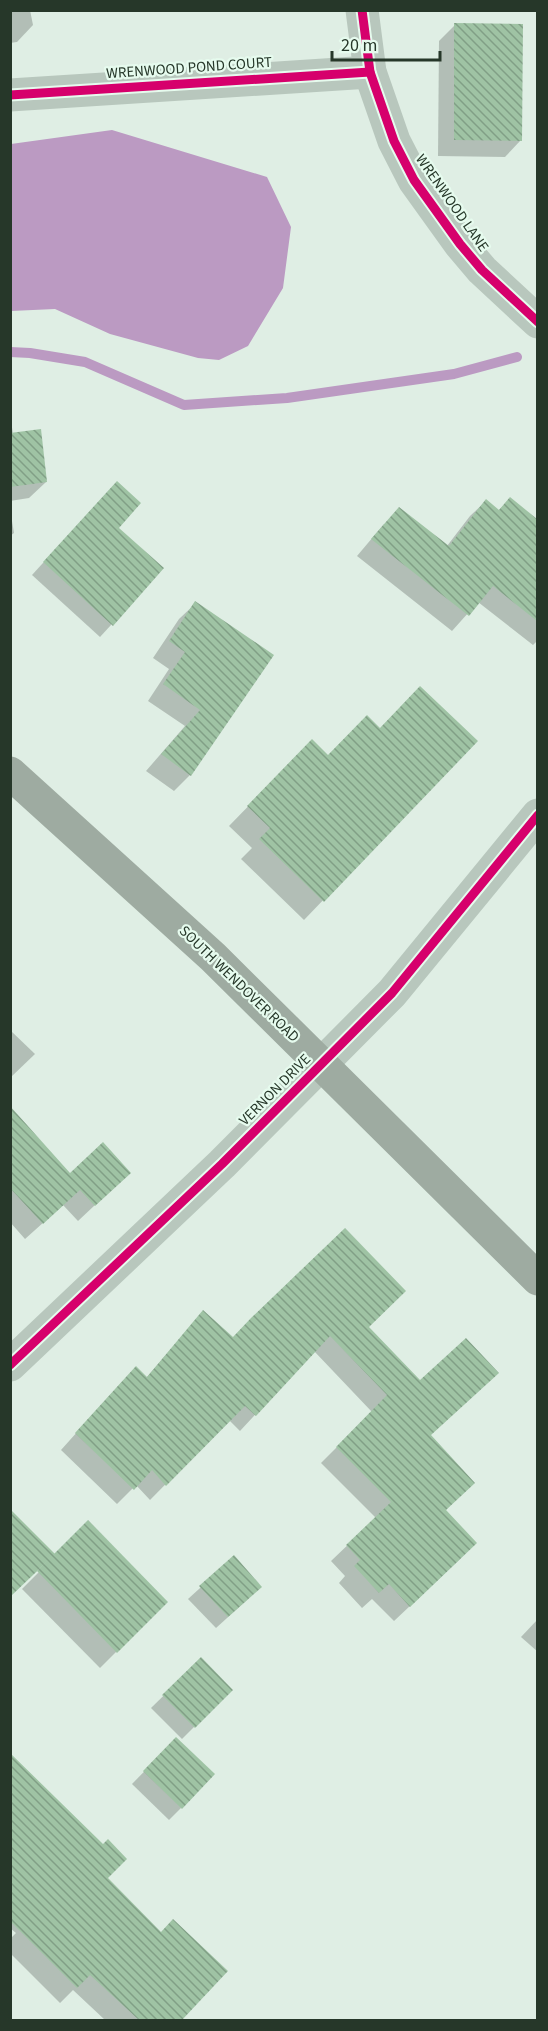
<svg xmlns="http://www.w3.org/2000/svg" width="548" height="2031" viewBox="0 0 548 2031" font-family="'Source Sans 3',sans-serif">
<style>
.water{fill:#bb9ac2}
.shadow{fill:#0003}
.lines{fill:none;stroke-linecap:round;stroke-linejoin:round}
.stream{stroke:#bb9ac2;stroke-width:10}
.building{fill:url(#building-back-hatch)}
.minor{stroke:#b8c7bd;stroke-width:33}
.primary{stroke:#9eaba1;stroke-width:33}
.cycleway-casing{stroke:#e6fbee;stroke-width:13}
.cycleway{stroke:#d6006c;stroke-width:9}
.labels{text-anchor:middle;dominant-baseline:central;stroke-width:4.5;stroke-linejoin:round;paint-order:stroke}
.street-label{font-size:15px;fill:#263729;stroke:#e6fbee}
</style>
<defs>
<pattern id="building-back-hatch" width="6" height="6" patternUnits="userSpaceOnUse" patternTransform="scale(1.5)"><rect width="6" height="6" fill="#9fc3a4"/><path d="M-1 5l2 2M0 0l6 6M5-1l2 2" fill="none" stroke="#819f86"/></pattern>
</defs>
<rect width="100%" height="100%" fill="#dfeee4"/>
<!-- water -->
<polygon class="water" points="112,130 267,177 291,227 283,288 248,346 219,360 198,358 110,334 55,309 11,311 11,144"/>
<!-- shadow -->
<g class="shadow">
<polygon points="10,10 30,10 33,25 17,42 10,43"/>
<polygon points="455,25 521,140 505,157 438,156 439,41"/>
<polygon points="10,414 13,434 46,482 29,498 10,501"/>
<polygon points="105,495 111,625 100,637 32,575"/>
<polygon points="510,499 538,521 538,640 533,645 478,602 452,631 357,556 384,524 447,546 470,516 486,501 498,511"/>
<polygon points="10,509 14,533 10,536"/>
<polygon points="196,603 272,655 190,775 174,791 146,771 185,726 148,701 169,669 153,658 179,619"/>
<polygon points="380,730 476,741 304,920 241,859 252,848 229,826 293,760 327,757"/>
<polygon points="10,1030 35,1054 10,1078"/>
<polygon points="10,1108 70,1175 112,1189 78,1221 63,1205 25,1239 10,1222"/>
<polygon points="203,1312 232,1339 367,1327 430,1435 445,1510 460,1559 394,1621 372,1599 362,1608 339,1583 345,1576 331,1561 376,1518 321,1463 372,1412 314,1351 240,1431 229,1420 150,1500 136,1485 117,1504 61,1450 121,1383 146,1378"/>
<polygon points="88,1523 166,1602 100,1668 22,1589"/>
<polygon points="233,1558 248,1599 216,1628 188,1599"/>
<polygon points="538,1619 538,1652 521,1637"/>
<polygon points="201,1659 231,1690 182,1739 151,1708"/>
<polygon points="176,1739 181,1808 169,1820 132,1784"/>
<polygon points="10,1760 106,1878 161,1934 225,1971 179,2020 105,2020 73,1990 60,2003 10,1953 10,1939 16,1933 10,1928"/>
</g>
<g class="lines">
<!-- stream -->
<polyline class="stream" points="10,352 30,353 85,362 184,405 287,398 454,374 517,357"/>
</g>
<!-- building -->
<g class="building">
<polygon points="454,23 523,24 522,141 454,140"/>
<polygon points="41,429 47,482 10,487 10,433"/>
<polygon points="117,481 141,503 119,528 164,568 113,626 43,562"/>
<polygon points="510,497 537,519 537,621 493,586 469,616 371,539 399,507 449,546 486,499 499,510"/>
<polygon points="195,601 274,655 191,776 161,754 200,710 163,684 185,652 169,641"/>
<polygon points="420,686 478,741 324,902 259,839 270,828 247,806 312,739 328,755 367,715 380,728"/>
<polygon points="10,1106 70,1173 103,1142 131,1173 95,1206 80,1190 43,1224 10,1188"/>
<polygon points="345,1228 406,1291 369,1327 420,1380 466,1338 499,1373 431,1435 475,1483 446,1510 477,1543 410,1607 389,1584 379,1593 354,1566 360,1560 346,1545 391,1502 336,1447 387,1395 330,1336 256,1416 245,1406 166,1486 152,1470 134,1490 75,1433 136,1366 147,1377 203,1310 233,1337 251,1318"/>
<polygon points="10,1509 55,1554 10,1597"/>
<polygon points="88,1520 168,1602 117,1653 37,1571"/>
<polygon points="234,1555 262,1587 228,1617 199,1586"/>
<polygon points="201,1657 233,1690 195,1728 162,1695"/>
<polygon points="176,1737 215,1774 182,1809 143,1771"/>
<polygon points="10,1753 103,1844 108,1839 127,1859 108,1878 161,1932 173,1919 228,1971 182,2020 139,2020 90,1975 77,1988 10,1921"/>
</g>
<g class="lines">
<!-- minor -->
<g class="minor">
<polyline points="362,10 370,72 394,141 414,180 460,244 482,270 538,322"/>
<polyline points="10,95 370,72"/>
<polyline points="10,1365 222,1164 392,993 538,815"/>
</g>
<!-- primary -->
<polyline class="primary" points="10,773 213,957 538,1279"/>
<!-- cycleway casing -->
<g class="cycleway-casing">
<g id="cycleway">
<polyline points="362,10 370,72 394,141 414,180 460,244 482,270 538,322"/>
<polyline points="10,95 370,72"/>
<polyline points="10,1365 222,1164 392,993 538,815"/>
</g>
</g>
<!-- cycleway -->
<use href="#cycleway" class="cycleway"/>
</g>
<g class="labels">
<!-- street labels -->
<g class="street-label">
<text transform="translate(189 68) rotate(-4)">WRENWOOD POND COURT</text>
<text transform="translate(452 203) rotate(55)">WRENWOOD LANE</text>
<text transform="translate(239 984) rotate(44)">SOUTH WENDOVER ROAD</text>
<text transform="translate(275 1090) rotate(-45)">VERNON DRIVE</text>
</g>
</g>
<!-- border -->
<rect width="548" height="2031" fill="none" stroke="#263729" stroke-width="24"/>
<!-- scale -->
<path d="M332 51v9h108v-9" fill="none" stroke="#263729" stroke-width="3"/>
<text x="341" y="51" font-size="18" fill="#263729" stroke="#e6fbee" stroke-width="4.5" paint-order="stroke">20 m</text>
</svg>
